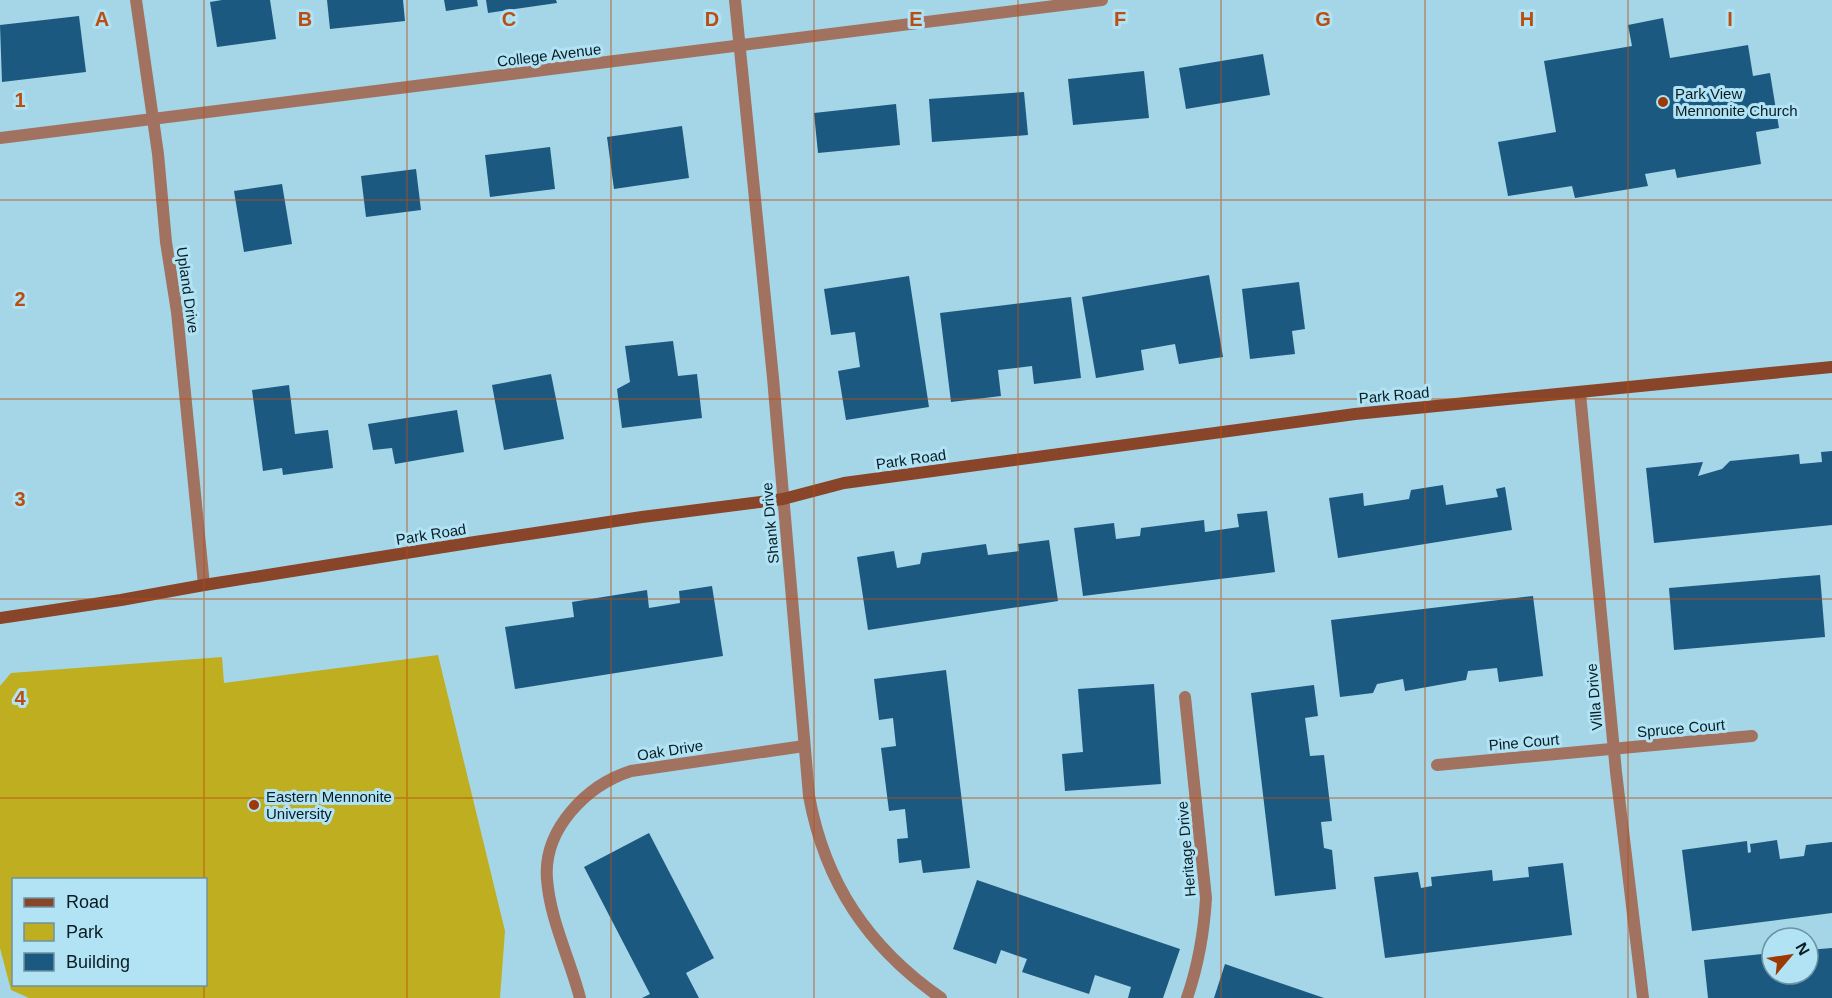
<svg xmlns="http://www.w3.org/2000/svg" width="1832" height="998" viewBox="0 0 1832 998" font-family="Arial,sans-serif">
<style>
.green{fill:#bfae20;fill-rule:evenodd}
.building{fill:#1c5980}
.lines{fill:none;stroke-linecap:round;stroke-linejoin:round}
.street{stroke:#a27260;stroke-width:12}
.secondary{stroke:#89452a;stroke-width:12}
.grid{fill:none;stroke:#bb4d11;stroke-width:1.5;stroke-opacity:0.55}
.poi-dot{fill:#9d3904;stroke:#b1e3f4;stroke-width:2}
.labels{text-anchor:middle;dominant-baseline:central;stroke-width:6;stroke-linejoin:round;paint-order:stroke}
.street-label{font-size:15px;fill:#081c23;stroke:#b1e3f4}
.poi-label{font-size:15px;fill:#081c23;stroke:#b1e3f4;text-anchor:start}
.grid-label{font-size:20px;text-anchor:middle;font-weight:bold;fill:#bb4d11;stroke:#b1e3f4;stroke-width:6;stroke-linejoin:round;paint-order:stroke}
</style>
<rect width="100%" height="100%" fill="#a4d6e7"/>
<!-- green -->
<path class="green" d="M438,655L505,931L500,998H29L11,990L0,948V686L11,673L222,657L224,683ZM14,880H206V984H14Z"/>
<!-- building -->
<g class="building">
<polygon points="222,0 270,0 276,39 217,47 210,2"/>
<polygon points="327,0 403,0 405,21 330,29"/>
<polygon points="444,0 477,0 478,6 446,11"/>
<polygon points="486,0 556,0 557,3 488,13"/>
<polygon points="79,16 86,72 2,82 0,25"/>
<polygon points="1663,18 1670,58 1748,45 1753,76 1770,73 1779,128 1756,132 1761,164 1677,178 1675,169 1645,174 1648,186 1575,198 1572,186 1508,196 1498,142 1556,132 1544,61 1632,46 1628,25"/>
<polygon points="1263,54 1270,95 1186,109 1179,68"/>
<polygon points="1144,71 1149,118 1073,125 1068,79"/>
<polygon points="1024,92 1028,135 932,142 929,99"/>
<polygon points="896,104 900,145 818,153 814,113"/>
<polygon points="682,126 689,178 614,189 607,137"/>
<polygon points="550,147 555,189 490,197 485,155"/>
<polygon points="416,169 421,210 366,217 361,176"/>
<polygon points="282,184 292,244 244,252 234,191"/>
<polygon points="1209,275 1223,357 1179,364 1175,344 1141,350 1144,370 1096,378 1082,297"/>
<polygon points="909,276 929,407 846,420 838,371 860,367 855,332 831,335 824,289"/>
<polygon points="1299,282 1305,329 1292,331 1295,354 1250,359 1242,289"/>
<polygon points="1071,297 1081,378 1034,384 1032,366 998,370 1001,396 951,402 940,313"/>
<polygon points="673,341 678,376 697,374 702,418 622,428 617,389 630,382 625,346"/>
<polygon points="551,374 564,439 504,450 492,385"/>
<polygon points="289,385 295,434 328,430 333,468 283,475 282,468 263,471 252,390"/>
<polygon points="457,410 464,452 395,464 392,448 373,450 368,424"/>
<polygon points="1832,451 1832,525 1654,543 1646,468 1703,462 1698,476 1722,469 1730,461 1799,454 1800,464 1822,462 1821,452"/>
<polygon points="1443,485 1446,505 1498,497 1496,489 1505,487 1512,530 1338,558 1329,498 1363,493 1364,506 1409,499 1411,490"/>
<polygon points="1267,511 1275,572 1083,596 1074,528 1114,523 1116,539 1140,536 1141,528 1204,520 1205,532 1239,527 1237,514"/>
<polygon points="1049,540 1058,601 868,630 857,557 894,551 897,568 920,564 922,553 986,544 988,555 1019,551 1018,544"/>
<polygon points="1820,575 1825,637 1674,650 1669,588"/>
<polygon points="712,586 723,656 515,689 505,627 574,617 572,602 647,590 649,608 680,603 679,591"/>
<polygon points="1533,596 1543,676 1499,682 1497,668 1468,671 1466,680 1405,691 1403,679 1377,684 1373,693 1340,697 1331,620"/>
<polygon points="946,670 970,868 923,873 921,860 899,863 897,839 908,838 905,809 889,811 881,748 896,746 893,718 879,720 874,679"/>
<polygon points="1154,684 1161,784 1065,791 1062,754 1083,752 1078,689"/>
<polygon points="1314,685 1318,716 1305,718 1310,756 1324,755 1332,821 1321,822 1324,848 1332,850 1336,889 1275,896 1251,693"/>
<polygon points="649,833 714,958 686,973 699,998 642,998 650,994 584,867"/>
<polygon points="1777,840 1780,859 1804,856 1806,845 1832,842 1832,913 1692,931 1682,850 1747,841 1748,853 1751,852 1750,844"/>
<polygon points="1563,863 1572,935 1385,958 1374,877 1418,872 1421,888 1432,886 1431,877 1492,870 1493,881 1529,877 1528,867"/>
<polygon points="977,880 1180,949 1163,998 1128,998 1131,987 1095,975 1089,994 1022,972 1027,959 1001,950 996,964 953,949"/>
<polygon points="1832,948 1832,998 1708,998 1704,960 1772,953 1772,974 1808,974 1808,950"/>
<polygon points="1225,964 1324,998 1214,998"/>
</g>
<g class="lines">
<!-- street -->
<g class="street">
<polyline points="136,0 158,154 166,242 177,312 204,585"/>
<path d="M735,0L773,378L809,796C825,883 868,947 941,998"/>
<polyline points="0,138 1102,0"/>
<polyline points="1580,393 1616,772 1643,998"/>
<path d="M1185,697L1206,898C1204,932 1198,966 1187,998"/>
<polyline points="1437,765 1752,736"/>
<path d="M580,998C570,959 550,920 547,879C543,829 587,785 631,771L804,746"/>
</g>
<!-- secondary -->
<polyline class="secondary" points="0,618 121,600 204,585 475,542 642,517 783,499 844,483 1355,414 1832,367"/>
</g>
<!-- grid -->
<path class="grid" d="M204,0V880M407,0V998M611,0V998M814,0V998M1018,0V998M1221,0V998M1425,0V998M1628,0V998M0,200H1832M0,399H1832M0,599H1832M0,798H1832M204,984V998"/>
<!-- markers -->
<g class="poi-dot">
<circle cx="1663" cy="102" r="6"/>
<circle cx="254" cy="805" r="6"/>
</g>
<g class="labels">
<!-- street labels -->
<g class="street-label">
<text transform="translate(549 55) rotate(-7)">College Avenue</text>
<text transform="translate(188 290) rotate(82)">Upland Drive</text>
<text transform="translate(1394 395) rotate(-5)">Park Road</text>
<text transform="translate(911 459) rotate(-8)">Park Road</text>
<text transform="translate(770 523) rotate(-95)">Shank Drive</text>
<text transform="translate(431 534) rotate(-9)">Park Road</text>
<text transform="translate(1594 697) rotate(-95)">Villa Drive</text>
<text transform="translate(1681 728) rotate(-5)">Spruce Court</text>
<text transform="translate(1524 742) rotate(-5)">Pine Court</text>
<text transform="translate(670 750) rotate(-9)">Oak Drive</text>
<text transform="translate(1186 849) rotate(-95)">Heritage Drive</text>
</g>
<!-- poi labels -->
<g class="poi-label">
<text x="1675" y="93">Park View<tspan x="1675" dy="17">Mennonite Church</tspan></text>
<text x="266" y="796">Eastern Mennonite<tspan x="266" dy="17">University</tspan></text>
</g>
</g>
<g class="grid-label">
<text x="102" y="26">A</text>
<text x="305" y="26">B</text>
<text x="509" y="26">C</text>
<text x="712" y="26">D</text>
<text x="916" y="26">E</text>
<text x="1120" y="26">F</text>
<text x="1323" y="26">G</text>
<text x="1527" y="26">H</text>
<text x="1730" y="26">I</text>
<text x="20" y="107">1</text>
<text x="20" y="306">2</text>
<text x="20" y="506">3</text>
<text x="20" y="705">4</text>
</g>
<!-- legend -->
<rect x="12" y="878" width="195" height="108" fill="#b1e3f4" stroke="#6d93a0" stroke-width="1.5"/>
<rect x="24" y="898" width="30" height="9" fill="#89452a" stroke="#6d93a0" stroke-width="1.5"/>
<text x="66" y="908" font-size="18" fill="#081c23">Road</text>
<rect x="24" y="923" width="30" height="18" fill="#bfae20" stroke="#6d93a0" stroke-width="1.5"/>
<text x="66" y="938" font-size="18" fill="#081c23">Park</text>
<rect x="24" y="953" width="30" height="18" fill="#1c5980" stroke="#6d93a0" stroke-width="1.5"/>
<text x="66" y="968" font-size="18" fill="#081c23">Building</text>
<!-- north arrow -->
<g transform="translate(1790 956) rotate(61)"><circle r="28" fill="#b1e3f4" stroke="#6d93a0" stroke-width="1.5"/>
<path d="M0-4.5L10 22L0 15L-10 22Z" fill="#9d3904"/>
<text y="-9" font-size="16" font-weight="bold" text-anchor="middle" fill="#081c23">N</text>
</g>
</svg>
